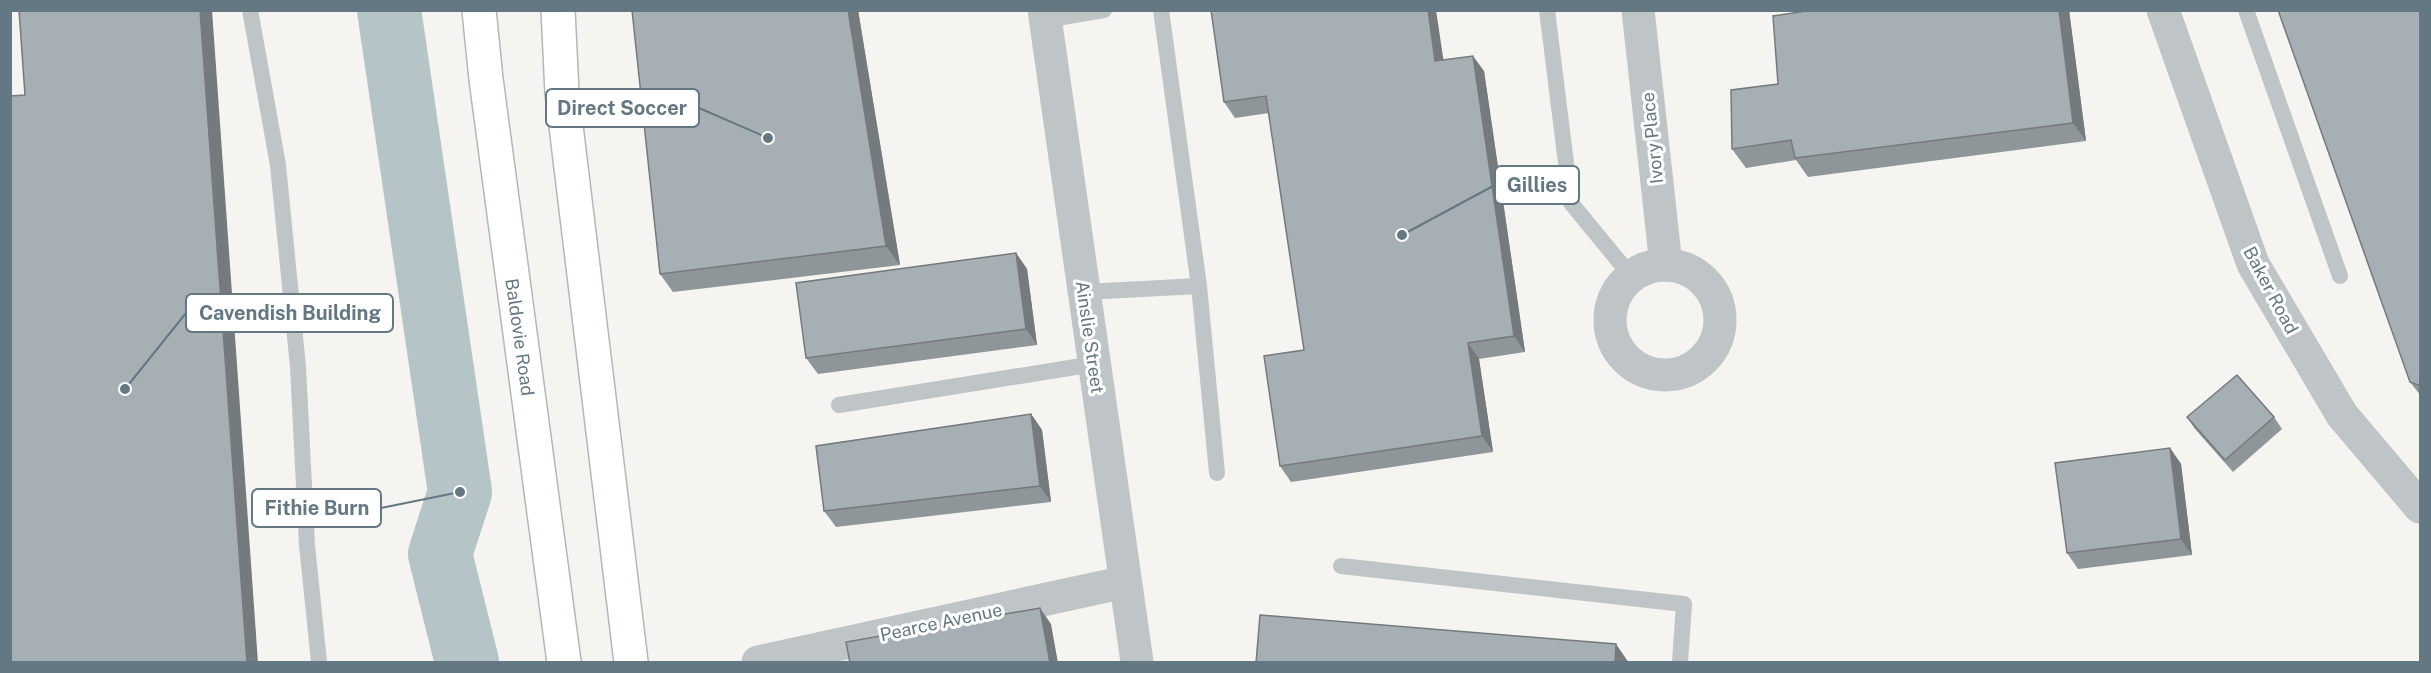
<svg xmlns="http://www.w3.org/2000/svg" width="2431" height="673" viewBox="0 0 2431 673" font-family="'Public Sans',sans-serif">
<style>
.lines{fill:none;stroke-linecap:round;stroke-linejoin:round}
.river{stroke:#b5c4c6;stroke-width:64}
.secondary-casing{stroke:#b1b8bb;stroke-width:36}
.lane{stroke:#bfc4c6;stroke-width:16}
.street{stroke:#bfc4c6;stroke-width:33}
.secondary{stroke:#fff;stroke-width:33}
.wall{fill:#8f969a}
.shaded-wall{fill:#747a7d}
.building{fill:#a6afb3;stroke:#747a7d;stroke-width:1.5}
.labels{text-anchor:middle;dominant-baseline:central;stroke-width:6;stroke-linejoin:round;paint-order:stroke}
.street-label{font-size:18px;fill:#637882;stroke:#fff}
.leader{fill:none;stroke:#637882;stroke-width:2}
.callout-dot{fill:#637882;stroke:#fff;stroke-width:2}
.callout{fill:#fff;stroke:#637882;stroke-width:2}
.callout-label{font-size:20px;text-anchor:middle;font-weight:bold;fill:#637882}
</style>
<rect width="100%" height="100%" fill="#f5f4f0"/>
<g class="lines">
<!-- river -->
<polyline class="river" points="389,10 460,492 440,554 467,662"/>
<!-- secondary casing -->
<g class="secondary-casing">
<g id="secondary">
<polyline points="479,10 486,79 564,662"/>
<polyline points="558,10 562,93 631,662"/>
</g>
</g>
<!-- lane -->
<g class="lane">
<polyline points="250,10 278,165 298,367 307,545 319,662"/>
<polyline points="1547,10 1571,203 1631,276"/>
<polyline points="2246,10 2340,276"/>
<polyline points="1045,20 1104,10"/>
<polyline points="1199,286 1217,473"/>
<polyline points="1084,292 1199,286 1161,10"/>
<polyline points="839,405 1094,364"/>
<polyline points="1341,566 1684,604 1680,662"/>
</g>
<!-- street -->
<g class="street">
<polyline points="1044,10 1137,662"/>
<polyline points="1638,10 1666,265"/>
<polyline points="2163,10 2253,264 2342,415 2420,507"/>
<circle cx="1665" cy="320" r="55"/>
<polyline points="758,662 1125,582"/>
</g>
<!-- secondary -->
<use href="#secondary" class="secondary"/>
</g>
<!-- wall -->
<g class="wall">
<polygon points="632,10 858,10 900,265 673,292 660,274"/>
<polygon points="1813,10 2069,10 2086,141 1808,177 1796,160 1746,168 1732,149 1778,84"/>
<polygon points="2421,10 2421,396 2410,382"/>
<polygon points="1444,60 1484,71 1525,352 1479,359 1493,452 1291,482 1280,466 1304,350 1269,113 1235,118 1224,102"/>
<polygon points="1016,253 1027,269 1037,345 818,374 806,358"/>
<polygon points="1031,414 1042,430 1051,502 836,527 824,511"/>
<polygon points="2187,417 2274,417 2282,429 2233,472 2195,429"/>
<polygon points="2170,448 2181,464 2192,555 2078,569 2067,553"/>
</g>
<!-- shaded-wall -->
<g class="shaded-wall">
<polygon points="200,10 212,10 258,663 247,663"/>
<polygon points="848,10 858,10 900,265 886,246"/>
<polygon points="1428,10 1436,10 1446,77 1435,61"/>
<polygon points="2059,10 2069,10 2086,141 2073,123"/>
<polygon points="1473,56 1484,71 1525,352 1514,336"/>
<polygon points="1016,253 1027,269 1037,345 1026,329"/>
<polygon points="1468,343 1479,359 1493,452 1482,436"/>
<polygon points="1031,414 1042,430 1051,502 1040,486"/>
<polygon points="2170,448 2181,464 2192,555 2181,539"/>
<polygon points="1040,608 1051,624 1058,663 1050,663"/>
<polygon points="1616,644 1629,663 1615,663"/>
</g>
<!-- building -->
<g class="building">
<polygon points="19,10 200,10 247,663 10,663 10,96 25,95"/>
<polygon points="632,10 848,10 886,246 660,274"/>
<polygon points="1211,10 1428,10 1435,61 1473,56 1514,336 1468,343 1482,436 1280,466 1264,356 1304,350 1266,96 1224,102"/>
<polygon points="1813,10 2059,10 2073,123 1795,158 1791,140 1732,149 1731,90 1778,84 1773,16"/>
<polygon points="2278,10 2421,10 2421,386 2410,382"/>
<polygon points="1016,253 1026,329 806,358 796,283"/>
<polygon points="2237,375 2274,417 2225,460 2187,417"/>
<polygon points="1031,414 1040,486 824,511 816,446"/>
<polygon points="2170,448 2181,539 2067,553 2055,463"/>
<polygon points="1040,608 1050,663 850,663 846,642"/>
<polygon points="1260,615 1616,644 1615,663 1256,663"/>
</g>
<g class="labels">
<!-- street labels -->
<g class="street-label">
<text transform="translate(1652 138) rotate(-96)">Ivory Place</text>
<text transform="translate(2271 290) rotate(62)">Baker Road</text>
<text transform="translate(520 337) rotate(82)">Baldovie Road</text>
<text transform="translate(1090 337) rotate(82)">Ainslie Street</text>
<text transform="translate(941 622) rotate(-12)">Pearce Avenue</text>
</g>
</g>
<!-- callouts -->
<path class="leader" d="M768 138L699 108M1402 235L1495 185M125 389L186 313M460 492L381 508"/>
<g class="callout-dot">
<circle cx="768" cy="138" r="6"/>
<circle cx="1402" cy="235" r="6"/>
<circle cx="125" cy="389" r="6"/>
<circle cx="460" cy="492" r="6"/>
</g>
<g class="callout">
<rect x="546" y="89" width="153" height="38" rx="6"/>
<rect x="1495" y="166" width="84" height="38" rx="6"/>
<rect x="186" y="294" width="207" height="38" rx="6"/>
<rect x="252" y="489" width="129" height="38" rx="6"/>
</g>
<g class="callout-label">
<text x="622" y="115">Direct Soccer</text>
<text x="1537" y="192">Gillies</text>
<text x="290" y="320">Cavendish Building</text>
<text x="317" y="515">Fithie Burn</text>
</g>
<!-- border -->
<rect width="2431" height="673" fill="none" stroke="#637882" stroke-width="24"/>
</svg>
